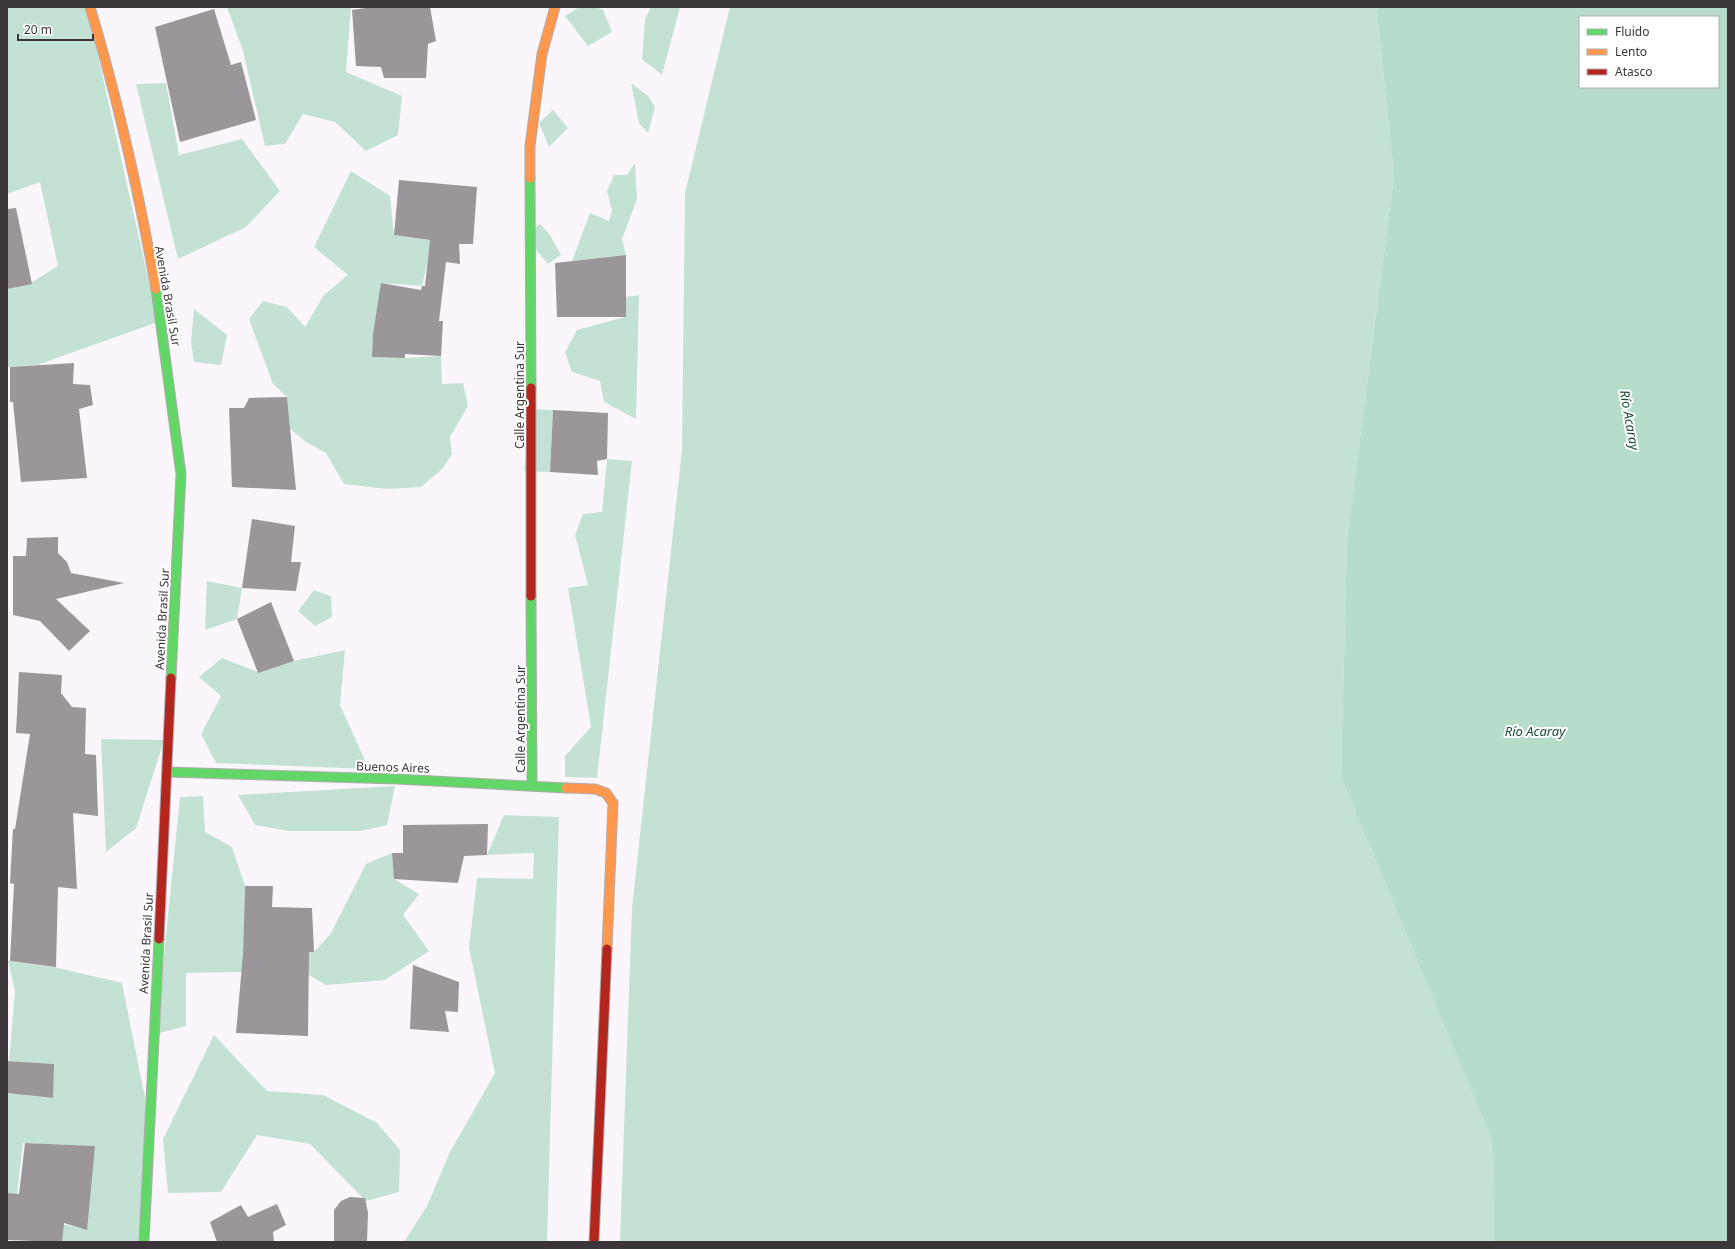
<svg xmlns="http://www.w3.org/2000/svg" width="1735" height="1249" viewBox="0 0 1735 1249" font-family="'Noto Sans',sans-serif">
<style>
.forest{fill:#c3e2d4}
.water{fill:#b5ddca;fill-rule:evenodd}
.building{fill:#9a969a}
.lines{fill:none;stroke-linecap:round;stroke-linejoin:round}
.fast-casing{stroke:#b1acb1;stroke-width:11}
.slow-casing{stroke:#b1acb1;stroke-width:11}
.jam-casing{stroke:#b1acb1;stroke-width:11}
.fast{stroke:#63d668;stroke-width:9}
.slow{stroke:#ff974d;stroke-width:9}
.jam{stroke:#b3261e;stroke-width:9}
.labels{text-anchor:middle;dominant-baseline:central;stroke-width:4;stroke-linejoin:round;paint-order:stroke}
.street-label{font-size:12px;fill:#3b353a;stroke:#fff}
.water-label{font-size:13px;font-style:italic;fill:#1b4a36;stroke:#fff}
</style>
<rect width="100%" height="100%" fill="#fbf6fb"/>
<!-- forest -->
<g class="forest">
<polygon points="7,7 87,7 158,322 37,365 7,367 7,289 29,284 58,266 40,182 7,194"/>
<polygon points="227,7 351,7 346,72 402,96 398,135 366,151 335,122 303,114 285,144 265,146 243,51"/>
<polygon points="579,7 596,7 603,10 612,32 588,46 565,16"/>
<polygon points="651,7 680,7 662,75 642,59 645,19"/>
<polygon points="730,7 1378,7 1377,12 1394,176 1347,539 1341,777 1492,1141 1494,1242 620,1242 632,908 682,450 685,193"/>
<polygon points="166,83 179,155 242,139 280,191 246,227 178,259 136,84"/>
<polygon points="631,83 648,96 655,107 648,133 639,123"/>
<polygon points="553,110 568,128 549,147 539,123"/>
<polygon points="635,163 637,199 622,239 626,255 572,261 590,213 609,221 612,211 607,191 614,175 627,175"/>
<polygon points="351,171 390,196 394,235 430,240 428,259 422,286 381,283 372,357 405,358 441,356 442,384 463,383 468,406 450,437 452,454 443,468 421,487 387,489 344,484 326,453 306,442 290,429 287,397 273,384 249,319 263,301 287,307 305,327 324,295 348,275 314,247"/>
<polygon points="540,224 550,235 561,255 548,264 524,235"/>
<polygon points="639,295 636,419 604,402 600,381 572,372 565,352 577,330 625,317 626,297"/>
<polygon points="194,309 227,335 221,365 194,362 191,342"/>
<polygon points="531,409 553,410 550,472 524,471"/>
<polygon points="607,459 632,461 597,778 565,777 565,756 591,727 568,588 588,585 575,535 583,514 602,512"/>
<polygon points="207,581 242,588 237,619 205,630"/>
<polygon points="314,590 331,596 332,617 315,626 298,611"/>
<polygon points="345,650 340,705 369,769 216,763 201,734 221,696 199,677 222,658 258,672 294,661"/>
<polygon points="101,739 164,740 136,828 106,852"/>
<polygon points="395,786 387,825 360,831 289,831 255,825 238,795"/>
<polygon points="203,796 205,832 232,847 245,886 243,950 314,952 331,933 366,864 392,853 394,879 419,894 403,915 429,951 385,980 326,985 309,975 241,972 186,973 186,1026 156,1034 180,797"/>
<polygon points="504,815 559,817 547,1242 404,1242 427,1206 449,1154 495,1073 469,948 477,878 533,879 534,853 487,855"/>
<polygon points="8,961 54,967 122,983 148,1113 142,1242 59,1242 62,1224 85,1229 92,1146 23,1143 17,1194 7,1194 7,1093 50,1098 52,1064 9,1061 15,991"/>
<polygon points="214,1035 267,1091 323,1095 377,1123 400,1150 399,1192 366,1201 310,1144 257,1135 221,1192 168,1193 163,1139"/>
</g>
<!-- water -->
<path class="water" d="M1378,7H1728V1242H1494L1492,1141L1341,777L1347,539L1394,176L1377,12ZM1580,17H1718V87H1580Z"/>
<!-- building -->
<g class="building">
<polygon points="372,7 430,7 436,41 428,44 426,78 384,78 381,67 356,66 352,10"/>
<polygon points="214,9 231,65 241,62 256,120 180,142 155,27"/>
<polygon points="399,180 477,187 473,244 459,244 460,264 446,262 439,321 443,321 441,356 405,354 405,358 372,357 373,334 381,283 421,290 422,286 425,286 430,240 394,235"/>
<polygon points="16,208 32,284 7,289 7,209"/>
<polygon points="626,255 626,317 557,317 555,263"/>
<polygon points="74,363 73,384 90,385 93,405 79,409 87,478 21,482 13,402 10,402 10,367"/>
<polygon points="287,397 296,490 232,487 229,408 244,408 249,398"/>
<polygon points="553,410 608,413 607,459 597,461 598,475 550,472"/>
<polygon points="252,519 295,526 291,562 301,562 296,591 242,588"/>
<polygon points="58,537 58,553 67,562 71,573 124,583 56,599 90,631 69,651 40,621 13,615 13,556 26,556 27,538"/>
<polygon points="271,602 294,661 258,673 237,619"/>
<polygon points="19,672 62,675 61,693 72,707 86,708 85,754 96,755 98,816 73,813 77,889 58,887 56,967 10,961 14,884 10,883 13,829 15,829 30,734 16,733"/>
<polygon points="488,824 487,855 464,856 458,883 394,879 392,853 403,853 403,825"/>
<polygon points="245,886 273,886 272,907 312,908 314,952 309,952 308,1036 236,1033 243,954"/>
<polygon points="413,965 459,982 458,1012 445,1011 449,1032 410,1029"/>
<polygon points="7,1061 54,1064 53,1098 7,1093"/>
<polygon points="25,1143 95,1146 87,1230 64,1223 62,1242 7,1240 7,1193 19,1194"/>
<polygon points="350,1197 365,1198 368,1213 367,1242 334,1242 334,1210 341,1201"/>
<polygon points="277,1204 286,1225 273,1232 274,1242 217,1242 210,1222 241,1205 248,1217"/>
</g>
<g class="lines">
<!-- fast casing -->
<g class="fast-casing">
<g id="fast">
<polyline points="530,178 531,388"/>
<polyline points="156,289 181,474 171,678"/>
<polyline points="531,596 532,785"/>
<polyline points="167,772 396,779 566,788"/>
<polyline points="144,1242 159,939"/>
</g>
</g>
<!-- slow casing -->
<g class="slow-casing">
<g id="slow">
<path d="M90,7C118,100 139,193 156,289"/>
<polyline points="530,178 530,146 542,54 555,7"/>
<polyline points="566,788 595,789 606,793 613,803 607,949"/>
</g>
</g>
<!-- jam casing -->
<g class="jam-casing">
<g id="jam">
<polyline points="531,388 531,596"/>
<polyline points="159,939 171,678"/>
<polyline points="594,1242 607,949"/>
</g>
</g>
<!-- fast -->
<use href="#fast" class="fast"/>
<!-- slow -->
<use href="#slow" class="slow"/>
<!-- jam -->
<use href="#jam" class="jam"/>
</g>
<g class="labels">
<!-- street labels -->
<g class="street-label">
<text transform="translate(168 296) rotate(80)">Avenida Brasil Sur</text>
<text transform="translate(519 395) rotate(-90)">Calle Argentina Sur</text>
<text transform="translate(162 619) rotate(-87)">Avenida Brasil Sur</text>
<text transform="translate(520 719) rotate(-90)">Calle Argentina Sur</text>
<text transform="translate(393 767) rotate(2)">Buenos Aires</text>
<text transform="translate(146 943) rotate(-87)">Avenida Brasil Sur</text>
</g>
<!-- water labels -->
<g class="water-label">
<text transform="translate(1630 420) rotate(80)">Río Acaray</text>
<text x="1535" y="731">Río Acaray</text>
</g>
</g>
<!-- border -->
<rect width="1735" height="1249" fill="none" stroke="#3b353a" stroke-width="16"/>
<!-- legend -->
<rect x="1579" y="16" width="140" height="72" fill="#ffffff" stroke="#b1aeb0"/>
<rect x="1587" y="29" width="20" height="6" fill="#63d668" stroke="#b1aeb0"/>
<text x="1615" y="36" font-size="12" fill="#3b353a">Fluido</text>
<rect x="1587" y="49" width="20" height="6" fill="#ff974d" stroke="#b1aeb0"/>
<text x="1615" y="56" font-size="12" fill="#3b353a">Lento</text>
<rect x="1587" y="69" width="20" height="6" fill="#b3261e" stroke="#b1aeb0"/>
<text x="1615" y="76" font-size="12" fill="#3b353a">Atasco</text>
<!-- scale -->
<path d="M18 34v6h75v-6" fill="none" stroke="#3b353a" stroke-width="2"/>
<text x="24" y="34" font-size="12" fill="#3b353a" stroke="#ffffff" stroke-width="3" paint-order="stroke">20 m</text>
</svg>
